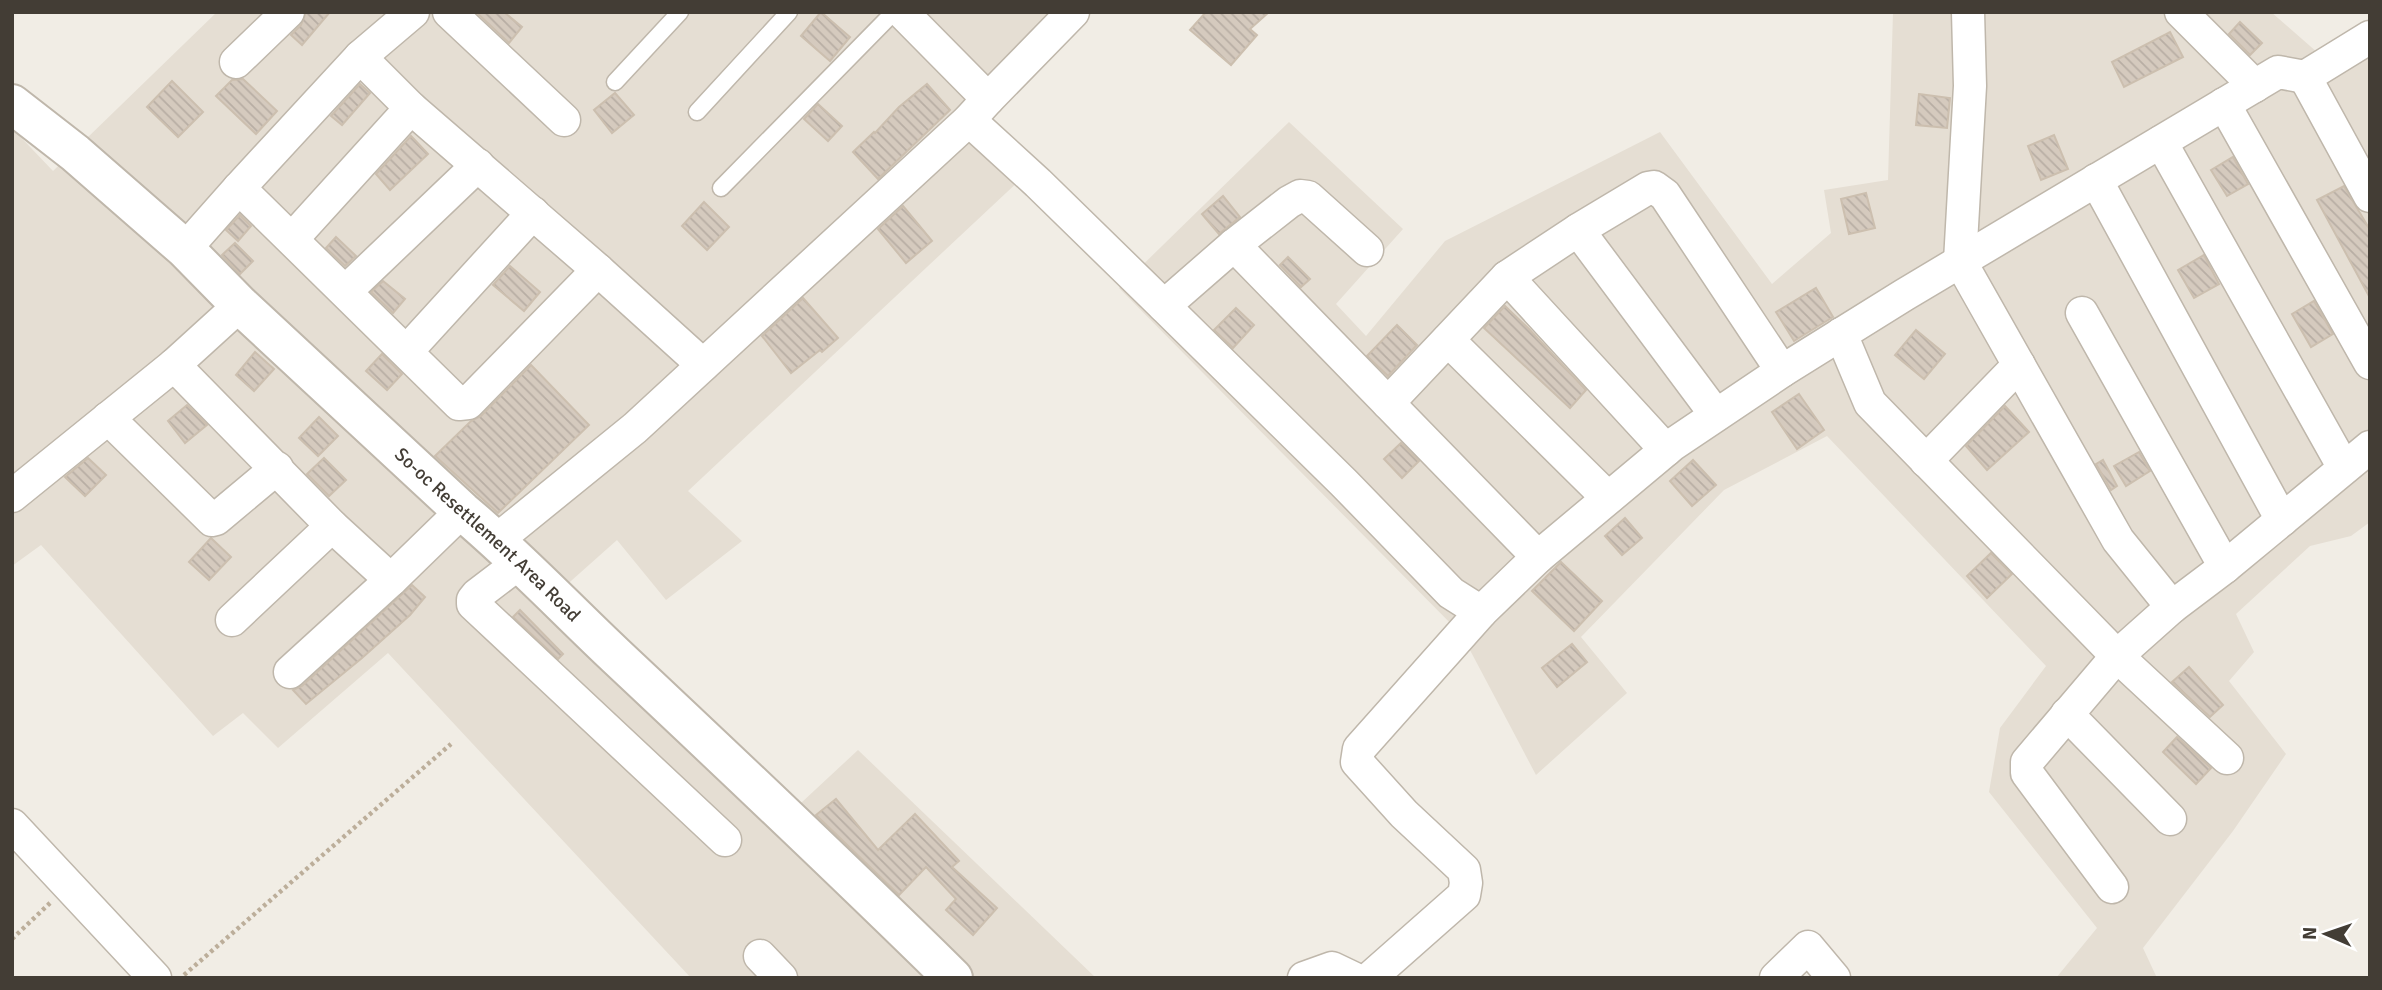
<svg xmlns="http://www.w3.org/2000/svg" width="2382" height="990" viewBox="0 0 2382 990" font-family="Signika,sans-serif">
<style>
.residential{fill:#e5ded3}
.building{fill:url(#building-back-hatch);stroke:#ccbfaf;stroke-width:2}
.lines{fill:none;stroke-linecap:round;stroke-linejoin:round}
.service-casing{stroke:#bfb7ab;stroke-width:19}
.minor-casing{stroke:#bfb7ab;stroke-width:35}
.tertiary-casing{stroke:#bfb7ab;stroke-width:42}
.path{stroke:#bcae9a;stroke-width:4.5;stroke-dasharray:3.5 3.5;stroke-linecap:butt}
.service{stroke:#fff;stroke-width:16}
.minor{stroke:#fff;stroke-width:32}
.tertiary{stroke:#fff;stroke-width:38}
.labels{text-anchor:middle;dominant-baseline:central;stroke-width:6;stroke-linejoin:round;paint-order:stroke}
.street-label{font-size:19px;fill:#433d35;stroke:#fff}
</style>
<defs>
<pattern id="building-back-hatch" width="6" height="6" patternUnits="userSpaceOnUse" patternTransform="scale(1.75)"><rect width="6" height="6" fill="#d5cabe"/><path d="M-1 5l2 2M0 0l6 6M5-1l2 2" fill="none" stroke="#b8aea4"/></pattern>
</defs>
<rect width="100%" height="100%" fill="#f1ede5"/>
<!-- residential -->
<g class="residential">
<polygon points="217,12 1069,12 970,119 1023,177 688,491 742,541 666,600 617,540 553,597 787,816 858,750 1096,978 691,978 388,653 278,748 243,713 213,736 41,545 12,566 12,128 53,171"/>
<polygon points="1893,12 2271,12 2318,53 2370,22 2370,522 2351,536 2310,546 2236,614 2254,652 2229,681 2286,754 2233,831 2143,948 2157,978 2056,978 2097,928 1989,792 2000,728 2046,666 1827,436 1724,490 1581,637 1627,693 1536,775 1462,635 1119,288 1289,122 1403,229 1336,304 1366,336 1445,241 1660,132 1772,284 1831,233 1824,190 1888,180"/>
</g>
<!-- building -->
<g class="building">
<polygon points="306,12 330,12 302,45 291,35 301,25"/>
<polygon points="476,12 504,12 522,27 509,43"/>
<polygon points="821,12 850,37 830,61 801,36"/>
<polygon points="1206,12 1269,12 1250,29 1257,35 1231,65 1190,30"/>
<polygon points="2240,22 2262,43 2250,55 2229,34"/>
<polygon points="2170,32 2183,57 2124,87 2112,62"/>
<polygon points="243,79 277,111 256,134 216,96 232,80"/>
<polygon points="172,81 203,112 178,137 147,107"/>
<polygon points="360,84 370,93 342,125 331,116"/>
<polygon points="927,84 950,110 878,179 853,152 874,132 875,133 899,107"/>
<polygon points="615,93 634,115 612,133 594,110"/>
<polygon points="1919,94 1950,98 1947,128 1916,125"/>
<polygon points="818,104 842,126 828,141 804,119"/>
<polygon points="2054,135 2068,169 2041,180 2028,146"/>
<polygon points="411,136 428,154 390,190 376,174"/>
<polygon points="2233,157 2248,184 2227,196 2211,170"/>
<polygon points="2344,186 2370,230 2370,298 2317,200"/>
<polygon points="1866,193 1875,228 1849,234 1841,199"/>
<polygon points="1223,196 1240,217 1219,234 1202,214"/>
<polygon points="704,202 729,227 707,250 682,226"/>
<polygon points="903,206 932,241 906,263 878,229"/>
<polygon points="240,215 251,226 238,241 226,230"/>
<polygon points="336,237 356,256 345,266 326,248"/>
<polygon points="235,243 253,261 240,274 222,255"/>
<polygon points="2204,255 2219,284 2194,298 2178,270"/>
<polygon points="1288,257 1310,279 1301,287 1280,265"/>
<polygon points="510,266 540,292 524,311 493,285"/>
<polygon points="383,281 405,299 393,313 371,292"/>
<polygon points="1816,288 1833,317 1794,341 1776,312"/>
<polygon points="803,298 838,338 822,352 820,350 791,373 762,336"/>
<polygon points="2314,301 2333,334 2311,347 2292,314"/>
<polygon points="1505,306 1529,329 1586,390 1570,408 1484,328"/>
<polygon points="1236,308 1254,325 1233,348 1214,330"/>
<polygon points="1397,325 1417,345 1388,376 1367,356"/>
<polygon points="1916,330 1945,354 1924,379 1895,355"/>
<polygon points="255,352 274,369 254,391 236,375"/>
<polygon points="382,354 402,374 387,390 366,371"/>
<polygon points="531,365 589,425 498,513 435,456 471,421 481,416"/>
<polygon points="1799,394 1824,430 1797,449 1772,412"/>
<polygon points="187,405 207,425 185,443 168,421"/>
<polygon points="2005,406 2029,432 1987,470 1966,446"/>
<polygon points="319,417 338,436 318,456 299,438"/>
<polygon points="1401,443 1419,461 1402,478 1384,459"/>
<polygon points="2139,452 2150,471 2126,486 2114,466"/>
<polygon points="88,458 106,475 85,496 65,477"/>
<polygon points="324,458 346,480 329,496 307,474"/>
<polygon points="1693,460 1716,485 1692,506 1670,481"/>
<polygon points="2103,460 2117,486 2111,490 2096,464"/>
<polygon points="1625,518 1642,538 1622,555 1605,536"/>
<polygon points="211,538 231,557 209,580 189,562"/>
<polygon points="1991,553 2012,574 1987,598 1967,576"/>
<polygon points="1561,562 1602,601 1574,631 1532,591"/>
<polygon points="412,585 425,597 410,615 362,658 306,704 293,690 302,686"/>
<polygon points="520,610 563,654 558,659 513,617"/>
<polygon points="1572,644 1587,662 1557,687 1542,668"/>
<polygon points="2189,667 2223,705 2210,717 2172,682"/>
<polygon points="2177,737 2211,768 2196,784 2163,752"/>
<polygon points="836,799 878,850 915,814 959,861 952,867 997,908 973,935 946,910 956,899 926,867 899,895 816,815"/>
</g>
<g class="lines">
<!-- service casing -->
<g class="service-casing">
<g id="service">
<polyline points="615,82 680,12"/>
<polyline points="697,112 789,12"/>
<polyline points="721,188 894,12"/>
</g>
</g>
<!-- minor casing -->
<g class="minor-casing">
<g id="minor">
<polyline points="449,12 564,120"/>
<polyline points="1968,12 1970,86 1960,261 2118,540 2172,607"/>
<polyline points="2181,12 2255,86"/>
<polyline points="360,57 411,108 598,270 703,365"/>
<polyline points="236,62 288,12"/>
<polyline points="2305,77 2370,196"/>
<polyline points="988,99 1073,12"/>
<polyline points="2224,104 2370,363"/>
<polyline points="969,120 1038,183 1164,306 1344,483 1451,593 1481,612 1538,557 1672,445 1782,371 1904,295 2278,72 2305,77 2370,37"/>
<polyline points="2161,142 2344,468"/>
<polyline points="2096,180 2282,520"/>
<polyline points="239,188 459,404 468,403 598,270"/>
<polyline points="1578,230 1716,415"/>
<polyline points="292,239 411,108"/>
<polyline points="1234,245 1538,557"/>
<polyline points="185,249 239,188 360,57 413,12"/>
<polyline points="1507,277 1666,450"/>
<polyline points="346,291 478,165"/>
<polyline points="1164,306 1234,245 1289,202 1300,196 1308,197 1367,250"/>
<polyline points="2082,313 2225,567"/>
<polyline points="1841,334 1870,403 2117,656 2227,758"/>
<polyline points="1448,340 1608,498"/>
<polyline points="407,351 533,213"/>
<polyline points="174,365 332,526 391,580"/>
<polyline points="1388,403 1507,277 1578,230 1648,188 1654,187 1665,195 1782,371"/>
<polyline points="108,418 212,520 216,519 277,468"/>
<polyline points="1926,461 2019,365"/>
<polyline points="12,496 174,365 240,305"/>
<polyline points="497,540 635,428 969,120 988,99 902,12"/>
<polyline points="519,563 477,595 473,600 473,604 725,840"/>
<polyline points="232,620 332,526"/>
<polyline points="290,672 391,580 462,511"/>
<polyline points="2067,714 2170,819"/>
<polyline points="12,825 155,978"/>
<polyline points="2112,887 2027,773 2027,762 2117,656 2172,607 2225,567 2370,447"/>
<polyline points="760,956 781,978"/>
<polyline points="1304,978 1332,968 1353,978"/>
<polyline points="1370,978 1464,895 1466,883 1464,870 1404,814 1357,762 1359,749 1481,612"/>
<polyline points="1776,978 1808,947 1834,978"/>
</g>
</g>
<!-- tertiary casing -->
<g class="tertiary-casing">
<g id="tertiary">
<path id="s1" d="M12,104L75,153L185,249L240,305L462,511C516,556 565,608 616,656C729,762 842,869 953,978"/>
</g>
</g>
<!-- path -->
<g class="path">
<polyline points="12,939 50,903"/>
<polyline points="184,975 451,744"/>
</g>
<!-- service -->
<use href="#service" class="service"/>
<!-- minor -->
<use href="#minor" class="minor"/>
<!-- tertiary -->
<use href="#tertiary" class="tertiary"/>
</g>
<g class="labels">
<!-- street labels -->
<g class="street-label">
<text stroke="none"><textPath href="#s1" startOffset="642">So-oc Resettlement Area Road</textPath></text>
</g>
</g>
<!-- border -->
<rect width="2382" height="990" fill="none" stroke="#433d35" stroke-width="28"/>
<!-- north arrow -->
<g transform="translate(2326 934) rotate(272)" stroke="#ffffff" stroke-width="5" paint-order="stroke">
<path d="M0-5L12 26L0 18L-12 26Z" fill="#433d35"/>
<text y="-10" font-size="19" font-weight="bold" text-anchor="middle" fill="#433d35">N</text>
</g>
</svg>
